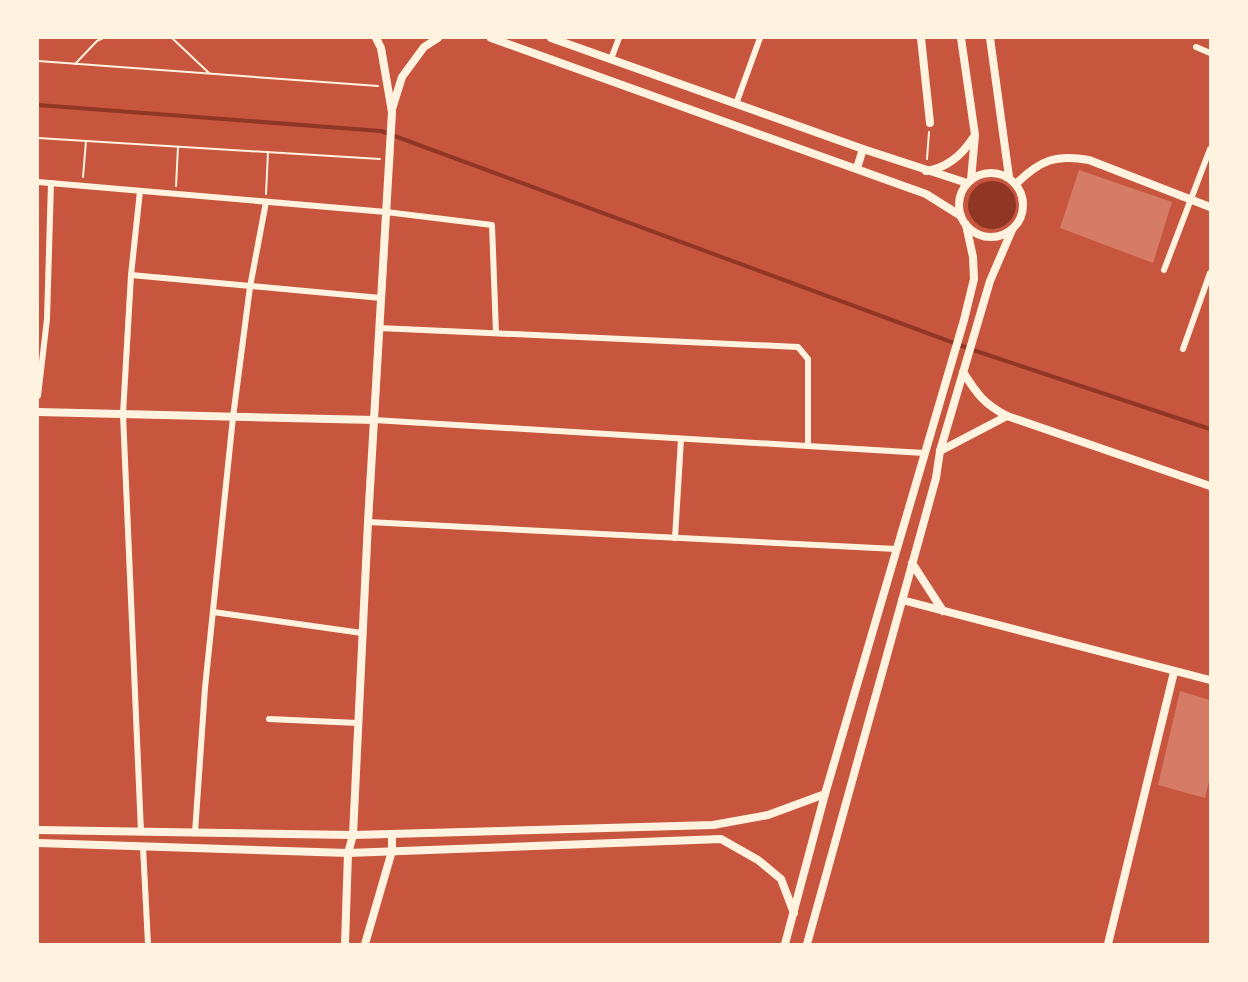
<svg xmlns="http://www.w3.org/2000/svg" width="1248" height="982" viewBox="0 0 1248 982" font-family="'Alegreya Sans',sans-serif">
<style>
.water{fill:#8f3625}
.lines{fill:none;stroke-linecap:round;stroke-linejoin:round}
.stream{stroke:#8f3625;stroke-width:4}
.building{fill:#d67c66}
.path{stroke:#fff3e0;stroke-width:2}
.minor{stroke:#fff3e0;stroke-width:6}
.tertiary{stroke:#fff3e0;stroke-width:8}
.secondary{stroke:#fff3e0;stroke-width:8}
</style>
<rect width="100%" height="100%" fill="#c8553d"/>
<!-- water -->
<circle class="water" cx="992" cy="205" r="24"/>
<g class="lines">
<!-- stream -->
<polyline class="stream" points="38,105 381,131 973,350 1210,429"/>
</g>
<!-- building -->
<g class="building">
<polygon points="1079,170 1172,202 1153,263 1060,228"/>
<polygon points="1180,691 1210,700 1210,777 1205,798 1158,785"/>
</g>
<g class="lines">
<!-- path -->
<g class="path">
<polyline points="172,38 209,73"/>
<polyline points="38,61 378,86"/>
<polyline points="75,64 97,41 103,38"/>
<polyline points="38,138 380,159"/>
<polyline points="927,159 929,132"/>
<polyline points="83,177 86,141"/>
<polyline points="176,186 178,147"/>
<polyline points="266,194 268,152"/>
</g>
<!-- minor -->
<g class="minor">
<polyline points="1196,47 1210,53"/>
<polyline points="611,59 619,38"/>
<polyline points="736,104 760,38"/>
<polyline points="38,182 386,212 492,225 496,333"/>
<polyline points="140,191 131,275 123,414 141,832"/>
<polyline points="1164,270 1210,149"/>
<polyline points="131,275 381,298"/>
<polyline points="379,328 798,347 808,359 808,446"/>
<polyline points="1183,349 1210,273"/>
<polyline points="38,396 47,319 51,183"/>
<polyline points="374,420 924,453"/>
<polyline points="368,522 896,549"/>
<polyline points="675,538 681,439"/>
<polyline points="213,612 362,633"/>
<polyline points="269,719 358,723"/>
<polyline points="195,833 205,688 233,417 250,287 266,202"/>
<polyline points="143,847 148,944"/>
</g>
<!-- tertiary -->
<g class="tertiary">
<polyline points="491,38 926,194 961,216"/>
<polyline points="551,38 863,149 967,183"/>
<polyline points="921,38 930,123"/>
<polyline points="857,168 863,149"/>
<path d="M1016,184C1040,160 1056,154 1089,160L1210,207"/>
<path d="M963,372C977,394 984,404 1007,416L1210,486"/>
<polyline points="38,412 374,420"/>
<polyline points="940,451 1007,416"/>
<polyline points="902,600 1210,680"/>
<polyline points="1108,944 1174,672"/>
</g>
<!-- secondary -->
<g class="secondary">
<polyline points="961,38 975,135 971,180"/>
<polyline points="990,38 1009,177"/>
<polyline points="392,109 402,77 424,47 438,38"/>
<path d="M926,171C947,168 962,155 973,138"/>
<circle cx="991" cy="205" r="32"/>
<polyline points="912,563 943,611"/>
<polyline points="38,830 353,835 713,825 768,815 825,794"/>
<polyline points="38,843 348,853 721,839 758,860 781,879 794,913"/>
<polyline points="345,944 348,853 353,835 368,522 392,112 381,48 376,38"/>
<polyline points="365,944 392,851 392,834"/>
<polyline points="785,944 825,794 964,320 974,279 973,257 966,225"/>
<polyline points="807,944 936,478 940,451 990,281 1012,230"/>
</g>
</g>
<!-- border -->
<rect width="1248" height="982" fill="none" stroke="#fff3e0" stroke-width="78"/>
</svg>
